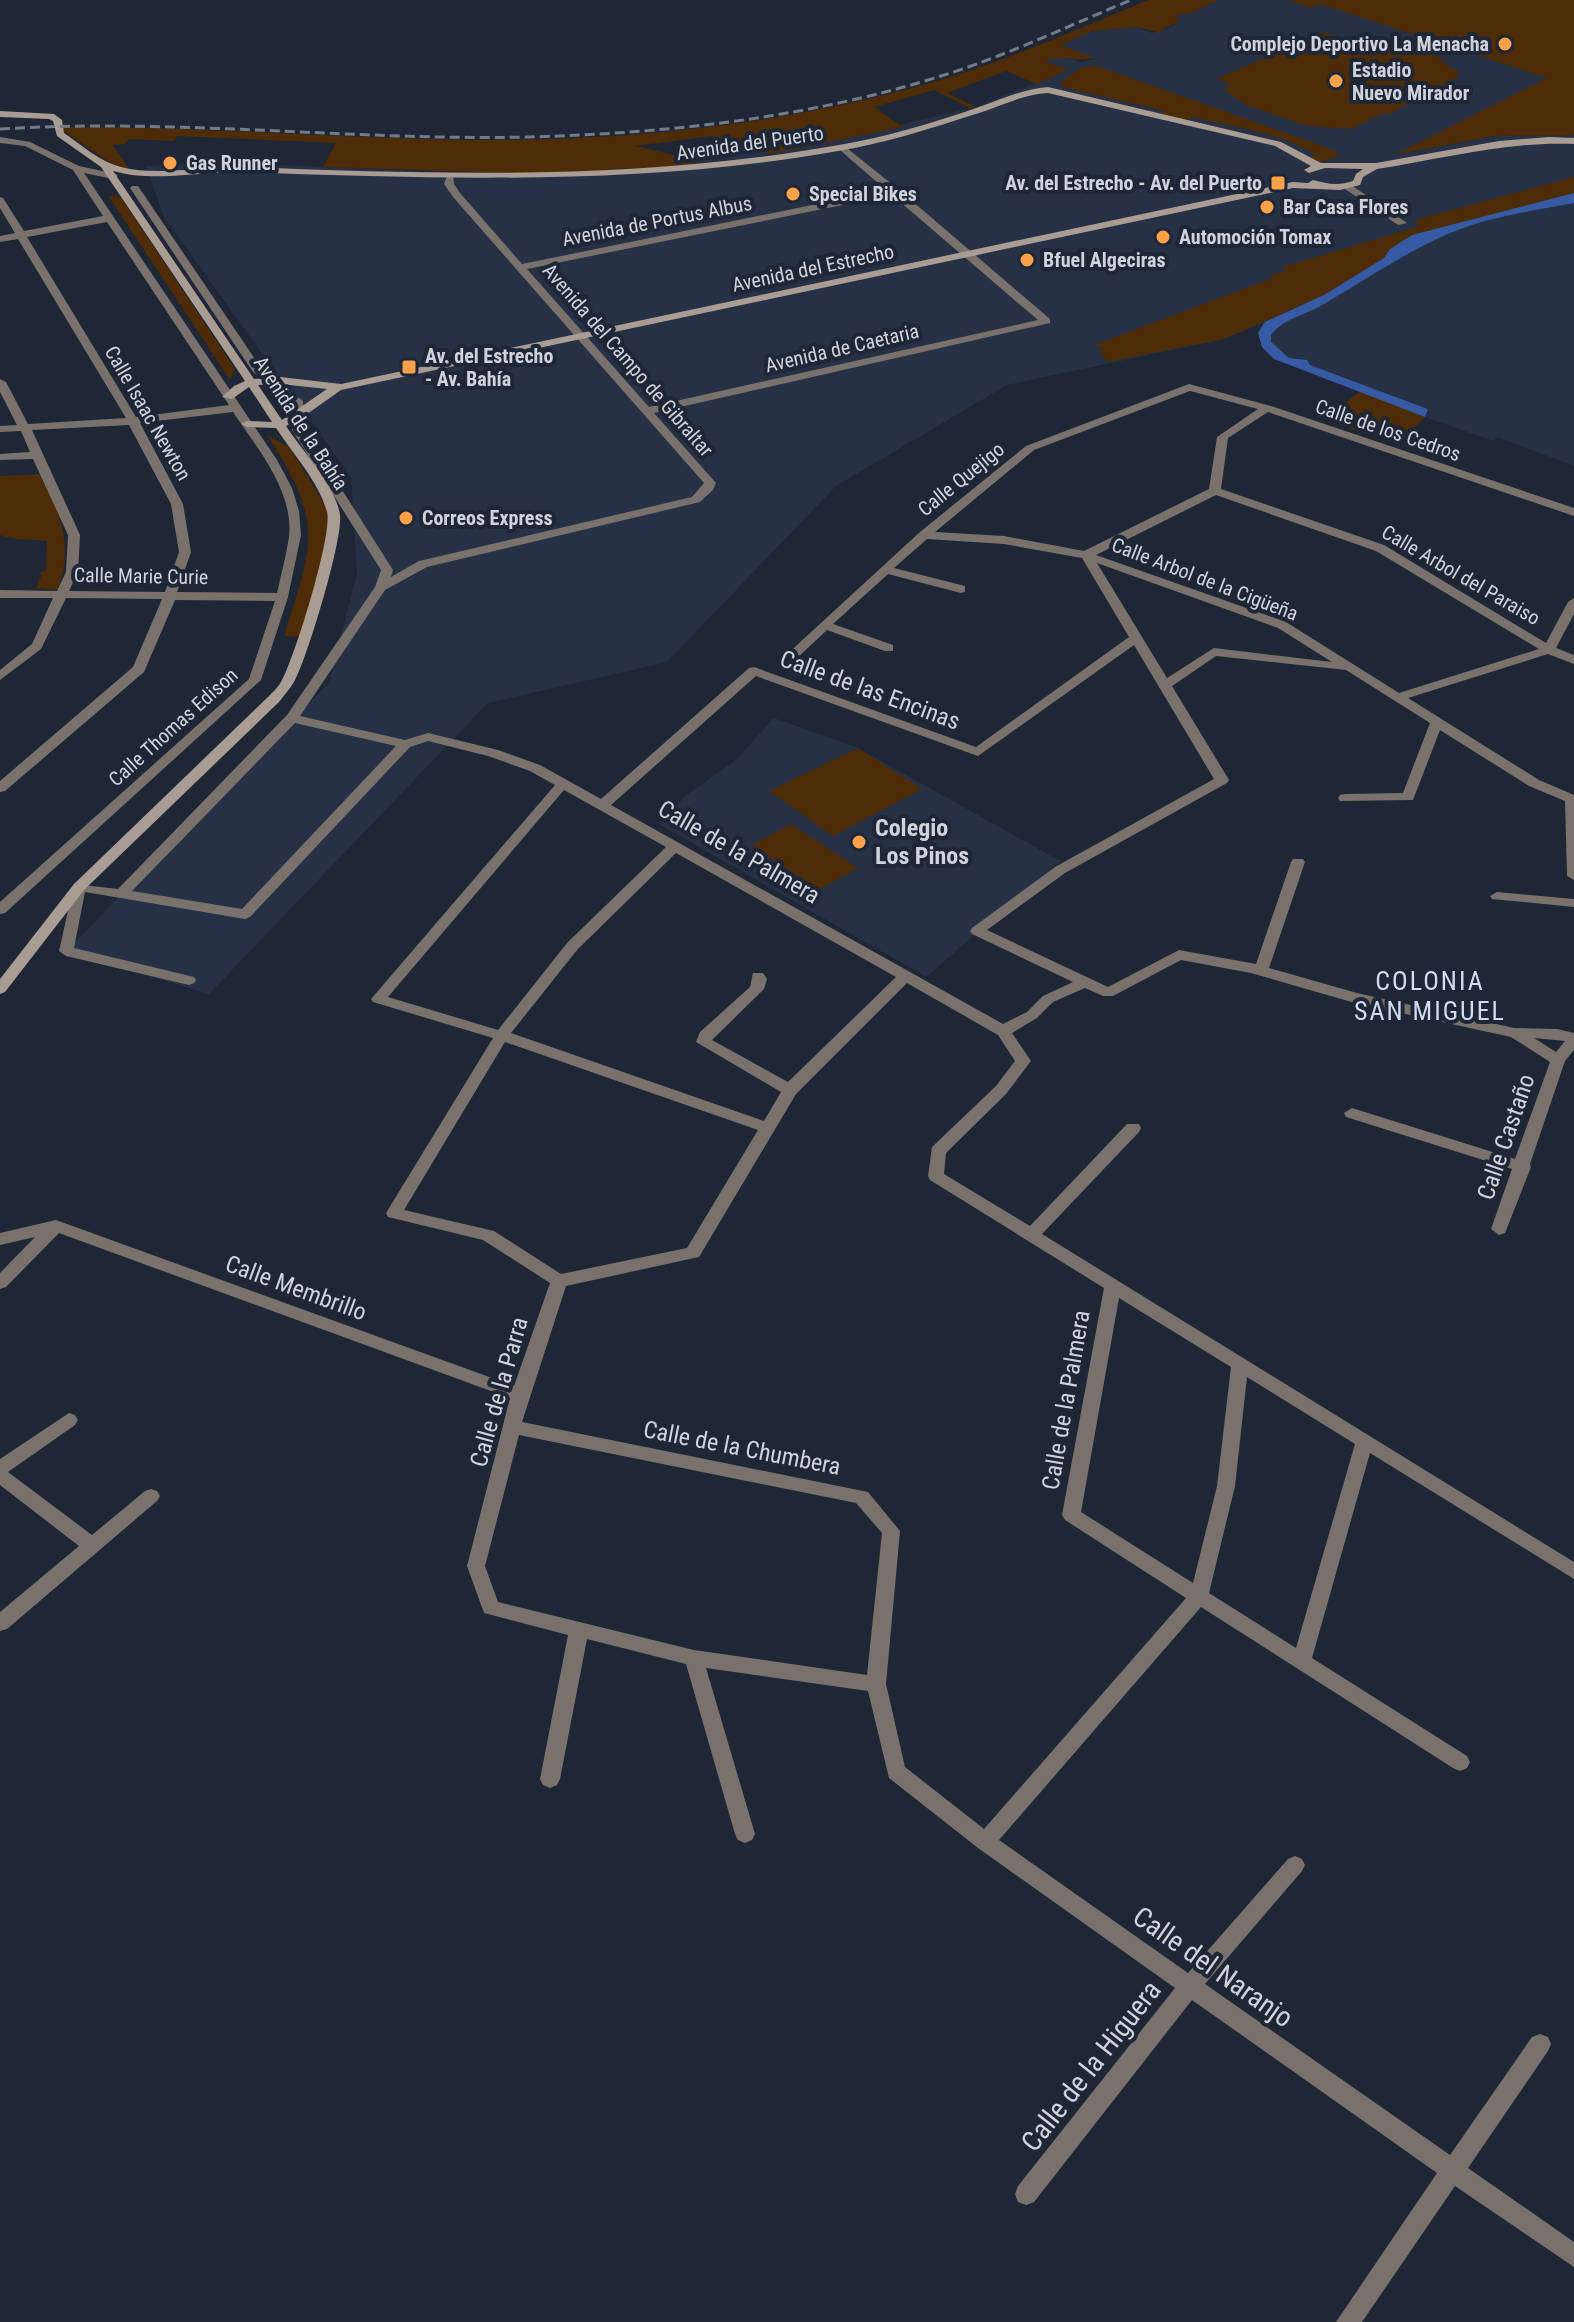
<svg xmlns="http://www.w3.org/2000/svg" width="1574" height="2322" viewBox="0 0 1574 2322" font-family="'Roboto Condensed',sans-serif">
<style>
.built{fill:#263145}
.green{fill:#4d2c07}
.water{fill:#375aa5}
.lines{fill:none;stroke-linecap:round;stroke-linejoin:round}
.street{fill:#79726c;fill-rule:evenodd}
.secondary{fill:#a99d93;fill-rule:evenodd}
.rail{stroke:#747b88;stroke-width:3;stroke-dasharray:10 5;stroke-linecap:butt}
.poi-dot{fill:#f8a14a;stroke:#1f2736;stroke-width:3}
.labels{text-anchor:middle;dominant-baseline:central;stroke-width:8;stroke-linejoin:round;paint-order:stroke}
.far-poi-label{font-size:20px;font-weight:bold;fill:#ced3dd;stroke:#1f2736;text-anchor:start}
.far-street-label{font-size:20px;fill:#ced3dd;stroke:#1f2736}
.street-label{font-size:24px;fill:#ced3dd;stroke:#1f2736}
.poi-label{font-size:24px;font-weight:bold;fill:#ced3dd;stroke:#1f2736;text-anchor:start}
.neighbourhood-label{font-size:26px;letter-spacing:2px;fill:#d1dcf0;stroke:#1f2736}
.near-street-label{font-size:28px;fill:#ced3dd;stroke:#1f2736}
</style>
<rect width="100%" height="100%" fill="#1f2736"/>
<!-- built -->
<g class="built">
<polygon points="1218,0 1545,0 1574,65 1396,155 1495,136 1574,135 1574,466 1498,437 1493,441 1425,417 1428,409 1336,374 1329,379 1274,359 1262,347 1258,333 1263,323 1224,339 1007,385 836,486 667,662 488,703 209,994 66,951 329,683 357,573 351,477 164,217 146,166 217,162 455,173 626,168 818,144 976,107 1068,70 1044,61 1061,55 1080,62 1094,59 1059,45 1092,31 1137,27 1152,33 1175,25 1177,14 1195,11"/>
<polygon points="774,718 858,748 1060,861 926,977 659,824 685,796 735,761"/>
</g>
<!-- green -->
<g class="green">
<path d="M1148,0H1218L1189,14H1177L1179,22L1164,28L1161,33L1137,27L1092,31L1061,45L1095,58C1075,62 1065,54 1045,61L1068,70L1036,84L1006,71L947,93L976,107L969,108L934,90L874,107L903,127L769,154L711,136L636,146L690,159L691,165L540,174L323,167L336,143L177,136L174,141L129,139L125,144L113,145L129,169L112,164L64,131L63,127C226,126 389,144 552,139C688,135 827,115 957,75C1022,54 1085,26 1148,0Z"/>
<polygon points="1288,0 1574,0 1574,135 1495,136 1394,155 1547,78 1320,4 1312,8"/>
<path d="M1321,32C1333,37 1364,38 1377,37C1397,36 1427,52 1445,60L1441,62L1459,72V76L1388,115L1383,113L1351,129L1307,126L1246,105L1224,90L1230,84L1217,79Z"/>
<path d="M1097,66L1334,150L1339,156L1320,162L1310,157L1316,155C1280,132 1233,127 1191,117L1188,120L1162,114L1164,111L1063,87L1061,82L1082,67Z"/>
<polygon points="1574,177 1574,193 1412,235 1390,249 1384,258 1324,295 1224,339 1108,362 1099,352 1104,349 1094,345 1273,278 1270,275 1285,271 1283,267 1414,228 1419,225 1415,220"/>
<polygon points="115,195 122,199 235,369 230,380 109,197"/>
<polygon points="1360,391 1425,417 1398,444 1324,420"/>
<path d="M267,435L289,447L327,508L329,537L301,637L284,636C314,541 324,522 267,435Z"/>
<path d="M39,474C60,512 75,547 57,590L36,588L42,574L38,573L46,570L47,541C30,539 16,541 0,535V476Z"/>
<polygon points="858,748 922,789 833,836 769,791"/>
<polygon points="791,824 858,868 818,890 752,845"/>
</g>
<!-- water -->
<path class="water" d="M1574,193V203C1532,211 1487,217 1448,234C1404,253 1365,280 1324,304C1306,315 1284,318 1271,335V342L1289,358L1307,360L1310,365L1428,409L1425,417L1274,359L1262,347L1258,333L1265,322L1324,295L1384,258L1390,249L1412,235Z"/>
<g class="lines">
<!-- street -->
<g class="street">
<path d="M0,137L30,142L79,166L116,174L118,176L113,179L84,173L277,460L292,488L299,511L301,535L288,597L261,680L5,913L0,914V902L249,679L275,601L175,600L144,672L5,791L0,792V781L133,667L162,599L66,598L41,649L0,680V670L32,644L53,598H0V590L57,591L66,572L68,535L33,459L0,460V454L30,452L21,431L0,432V426L17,425L0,392V379L6,382L28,424L126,418L18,239L0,242V236L15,233L0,208V197L3,198L24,231L103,216L73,170L25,146L0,143ZM107,222L229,405L136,417L27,237ZM233,412C257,448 294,491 289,537C286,556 281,575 277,593L177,592L191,552L183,504L140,423ZM129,425L171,504L179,552L165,592L69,591L78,572L80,535L32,430Z"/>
<path d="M843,145L898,189L1050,319V323L654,413L716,483L713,490L700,502L427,567L385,590L300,716L405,740L428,733L498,750L540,765L601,799L749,668L754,667L976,747L1129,637L1082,558L1004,544L927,539L894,568L965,586V592L961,593L888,574L833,624L893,645V651H885L827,630L796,659H786L785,656L920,532L1026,446L1189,384L1271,406L1574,508V516L1268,412L1228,438L1221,489L1384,545L1546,643L1568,602L1574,598V614L1556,648L1574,655V664L1548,654L1408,698L1539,780L1574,795V880L1567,876L1565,801L1529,786L1440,730L1413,800L1340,801L1338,798L1340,795L1345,794L1403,793L1430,723L1346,670L1216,656L1172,686L1229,780L1227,783L1065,873L987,930L1108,987L1179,950L1256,964L1291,862L1293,859H1303L1305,862L1269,968L1357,993L1514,1028L1557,1029L1574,1033V1050L1565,1061L1530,1164L1531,1167L1505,1233L1499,1235L1491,1229L1512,1169L1346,1117L1344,1113L1352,1108L1515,1159L1550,1062L1511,1037L1355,1003L1251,973L1181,960L1113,996H1103L1085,988L1053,1002L1037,1018L1012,1033L1031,1061L1006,1094L946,1153L944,1174L1030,1226L1127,1124H1139L1141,1128L1139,1132L1042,1234L1574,1562V1579L1370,1453L1312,1658L1467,1756L1470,1762L1467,1768L1460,1771L1453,1768L1201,1607L999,1840L1188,1973L1288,1859L1295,1856L1302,1859L1305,1865L1302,1871L1205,1984L1450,2155L1532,2037L1540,2034L1548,2037L1551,2044L1548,2051L1468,2168L1574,2242V2267L1455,2186L1362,2322H1336L1437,2173L1192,2000L1034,2202L1026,2205L1018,2202L1015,2194L1018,2186L1175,1988L978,1848L889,1778L868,1691L706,1668L755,1834L752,1840L745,1843L738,1840L735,1834L686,1664L587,1639L560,1779L557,1785L550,1788L543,1785L540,1779L568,1635L484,1613L467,1566L510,1398L59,1233L6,1287L0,1289V1273L35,1237L0,1245V1233L56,1220L514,1386L550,1283L483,1240L388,1217L386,1213L493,1038L373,1002L371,999L555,785L530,771L488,756L428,741L410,747L250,917L245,919L85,892L74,948L194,977L196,980L194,983L189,985L66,956L59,951L74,884L118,889L287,715L375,587L381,570L292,430L291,402L253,372L130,188L132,186H138L261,368L303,401L304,430L393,570L391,577L419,561L692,497L704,483L453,197L444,184L447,176H453L454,184L460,193L522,264L886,190L840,150V146ZM892,195L1038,320L649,407L527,269ZM1190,391L1258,409L1217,437L1209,489L1084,551L1004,536L935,532L1034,450ZM1216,495L1376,551L1539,649L1399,693L1286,622L1096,555ZM1097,563L1278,628L1332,662L1214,648L1167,678ZM1134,645L1214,779L1055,867L972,928L970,931L972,934L1073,982L1043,996L1027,1012L1003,1024L611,805L756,676L978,756ZM295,723L396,746L242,909L132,891ZM564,790L666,847L567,943L498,1030L388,997ZM676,853L896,977L788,1082L712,1040L764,989L767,979L763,973H753L750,987L700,1032L696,1042L781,1092L764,1121L511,1033L577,950ZM907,983L998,1035L1015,1061L996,1086L932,1147L928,1176L930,1180L1104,1288L1062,1515L1065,1520L1186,1598L984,1829L905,1767L886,1684L900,1531L868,1492L522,1422L566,1286L699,1257L796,1094ZM1534,1038L1565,1041L1556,1052ZM505,1042L758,1130L687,1248L561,1274L494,1231L404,1210ZM1119,1298L1231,1367L1217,1486L1193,1583L1081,1512ZM1247,1377L1355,1444L1296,1648L1209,1593L1235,1486ZM519,1435L856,1503L882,1533L867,1675L694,1650L498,1602L485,1566Z"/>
<polygon points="1345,185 1351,185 1407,223 1398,225 1345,189"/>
<polygon points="1497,892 1574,899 1574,907 1492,899 1490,896"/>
<polygon points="69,1413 75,1415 78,1420 75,1425 8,1472 92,1535 145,1491 151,1489 157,1491 160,1496 157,1501 7,1629 0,1631 0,1612 79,1546 0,1485 0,1459"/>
</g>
<!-- secondary -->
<path class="secondary" d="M1048,87L1281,142L1321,163H1376L1499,141L1549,137L1574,138V144C1507,141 1443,159 1377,169L1363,177L1360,185L1340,190L1293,188L341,390L300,419L286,426C301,449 337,488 340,515C343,540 307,659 294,682C290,689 284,695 279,702L84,890L5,992L0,994V979L74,884L269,696C273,692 278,687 281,682C294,660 333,534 327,512C319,482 293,454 276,428L247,427L241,424L247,421L272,422L249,387L232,399L222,397L234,386L245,381L101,167L57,136L53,121L49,119L0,117V111L54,114L62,120L64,133C82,145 100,162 121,167C161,177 206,165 247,167C446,175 642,180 839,145C886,137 933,123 979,107C1002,99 1023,89 1048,87ZM1048,93L1275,146L1311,166L1304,170L1309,173L1325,168L1363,169L1356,174L1353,181C1339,186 1327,184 1313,180L1308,183L1293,182L341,384L280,377L254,379L113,171C154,183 197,171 239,172C440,179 639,186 838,151C886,143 932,128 979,113C1002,106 1023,94 1048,93ZM280,384L327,389L282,420L258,385Z"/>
<!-- rail -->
<path class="rail" d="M0,129C177,118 353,141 530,137C669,133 808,118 941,76C1006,56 1068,26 1131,0"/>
</g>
<!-- markers -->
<g class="poi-dot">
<circle cx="1505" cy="44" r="8"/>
<circle cx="1336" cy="81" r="8"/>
<circle cx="170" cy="163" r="8"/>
<rect x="1270" y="175" width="16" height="16" rx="4"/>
<circle cx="793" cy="194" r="8"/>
<circle cx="1267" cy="207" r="8"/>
<circle cx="1163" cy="237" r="8"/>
<circle cx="1027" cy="260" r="8"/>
<rect x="401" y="359" width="16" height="16" rx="4"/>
<circle cx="406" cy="518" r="8"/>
<circle cx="859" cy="842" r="8"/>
</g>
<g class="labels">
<!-- far-poi labels -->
<g class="far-poi-label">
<text x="1489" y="44" text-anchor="end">Complejo Deportivo La Menacha</text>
<text x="1352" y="70">Estadio<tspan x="1352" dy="23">Nuevo Mirador</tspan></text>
<text x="186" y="163">Gas Runner</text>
<text x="1262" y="183" text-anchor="end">Av. del Estrecho - Av. del Puerto</text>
<text x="809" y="194">Special Bikes</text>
<text x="1283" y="207">Bar Casa Flores</text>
<text x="1179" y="237">Automoción Tomax</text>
<text x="1043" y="260">Bfuel Algeciras</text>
<text x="425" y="356">Av. del Estrecho<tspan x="425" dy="23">- Av. Bahía</tspan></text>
<text x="422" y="518">Correos Express</text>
</g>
<!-- far-street labels -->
<g class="far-street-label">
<text transform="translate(750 143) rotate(-8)">Avenida del Puerto</text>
<text transform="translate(657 221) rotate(-11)">Avenida de Portus Albus</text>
<text transform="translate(813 268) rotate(-12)">Avenida del Estrecho</text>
<text transform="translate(842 348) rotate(-13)">Avenida de Caetaria</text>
<text transform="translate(628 360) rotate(49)">Avenida del Campo de Gibraltar</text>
<text transform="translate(148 413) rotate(60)">Calle Isaac Newton</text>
<text transform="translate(301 423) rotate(57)">Avenida de la Bahía</text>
<text transform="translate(1388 430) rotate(19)">Calle de los Cedros</text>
<text transform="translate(961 479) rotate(-39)">Calle Quejigo</text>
<text transform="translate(1461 575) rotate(30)">Calle Arbol del Paraiso</text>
<text transform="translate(141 576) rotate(1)">Calle Marie Curie</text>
<text transform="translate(1205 579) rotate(21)">Calle Arbol de la Cigüeña</text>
<text transform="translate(173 727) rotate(-42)">Calle Thomas Edison</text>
</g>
<!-- street labels -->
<g class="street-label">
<text transform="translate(870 690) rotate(20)">Calle de las Encinas</text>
<text transform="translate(739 852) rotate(30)">Calle de la Palmera</text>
<text transform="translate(1506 1137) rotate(-71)">Calle Castaño</text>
<text transform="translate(296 1288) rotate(20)">Calle Membrillo</text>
<text transform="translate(499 1392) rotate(-74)">Calle de la Parra</text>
<text transform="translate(1066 1400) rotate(-80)">Calle de la Palmera</text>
<text transform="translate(742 1448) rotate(11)">Calle de la Chumbera</text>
</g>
<!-- poi labels -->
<g class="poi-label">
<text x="875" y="828">Colegio<tspan x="875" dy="28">Los Pinos</tspan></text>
</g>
<!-- neighbourhood labels -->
<g class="neighbourhood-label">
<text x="1430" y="981">COLONIA<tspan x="1430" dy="30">SAN MIGUEL</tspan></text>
</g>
<!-- near-street labels -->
<g class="near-street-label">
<text transform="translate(1213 1967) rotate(35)">Calle del Naranjo</text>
<text transform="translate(1091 2066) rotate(-52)">Calle de la Higuera</text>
</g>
</g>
</svg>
